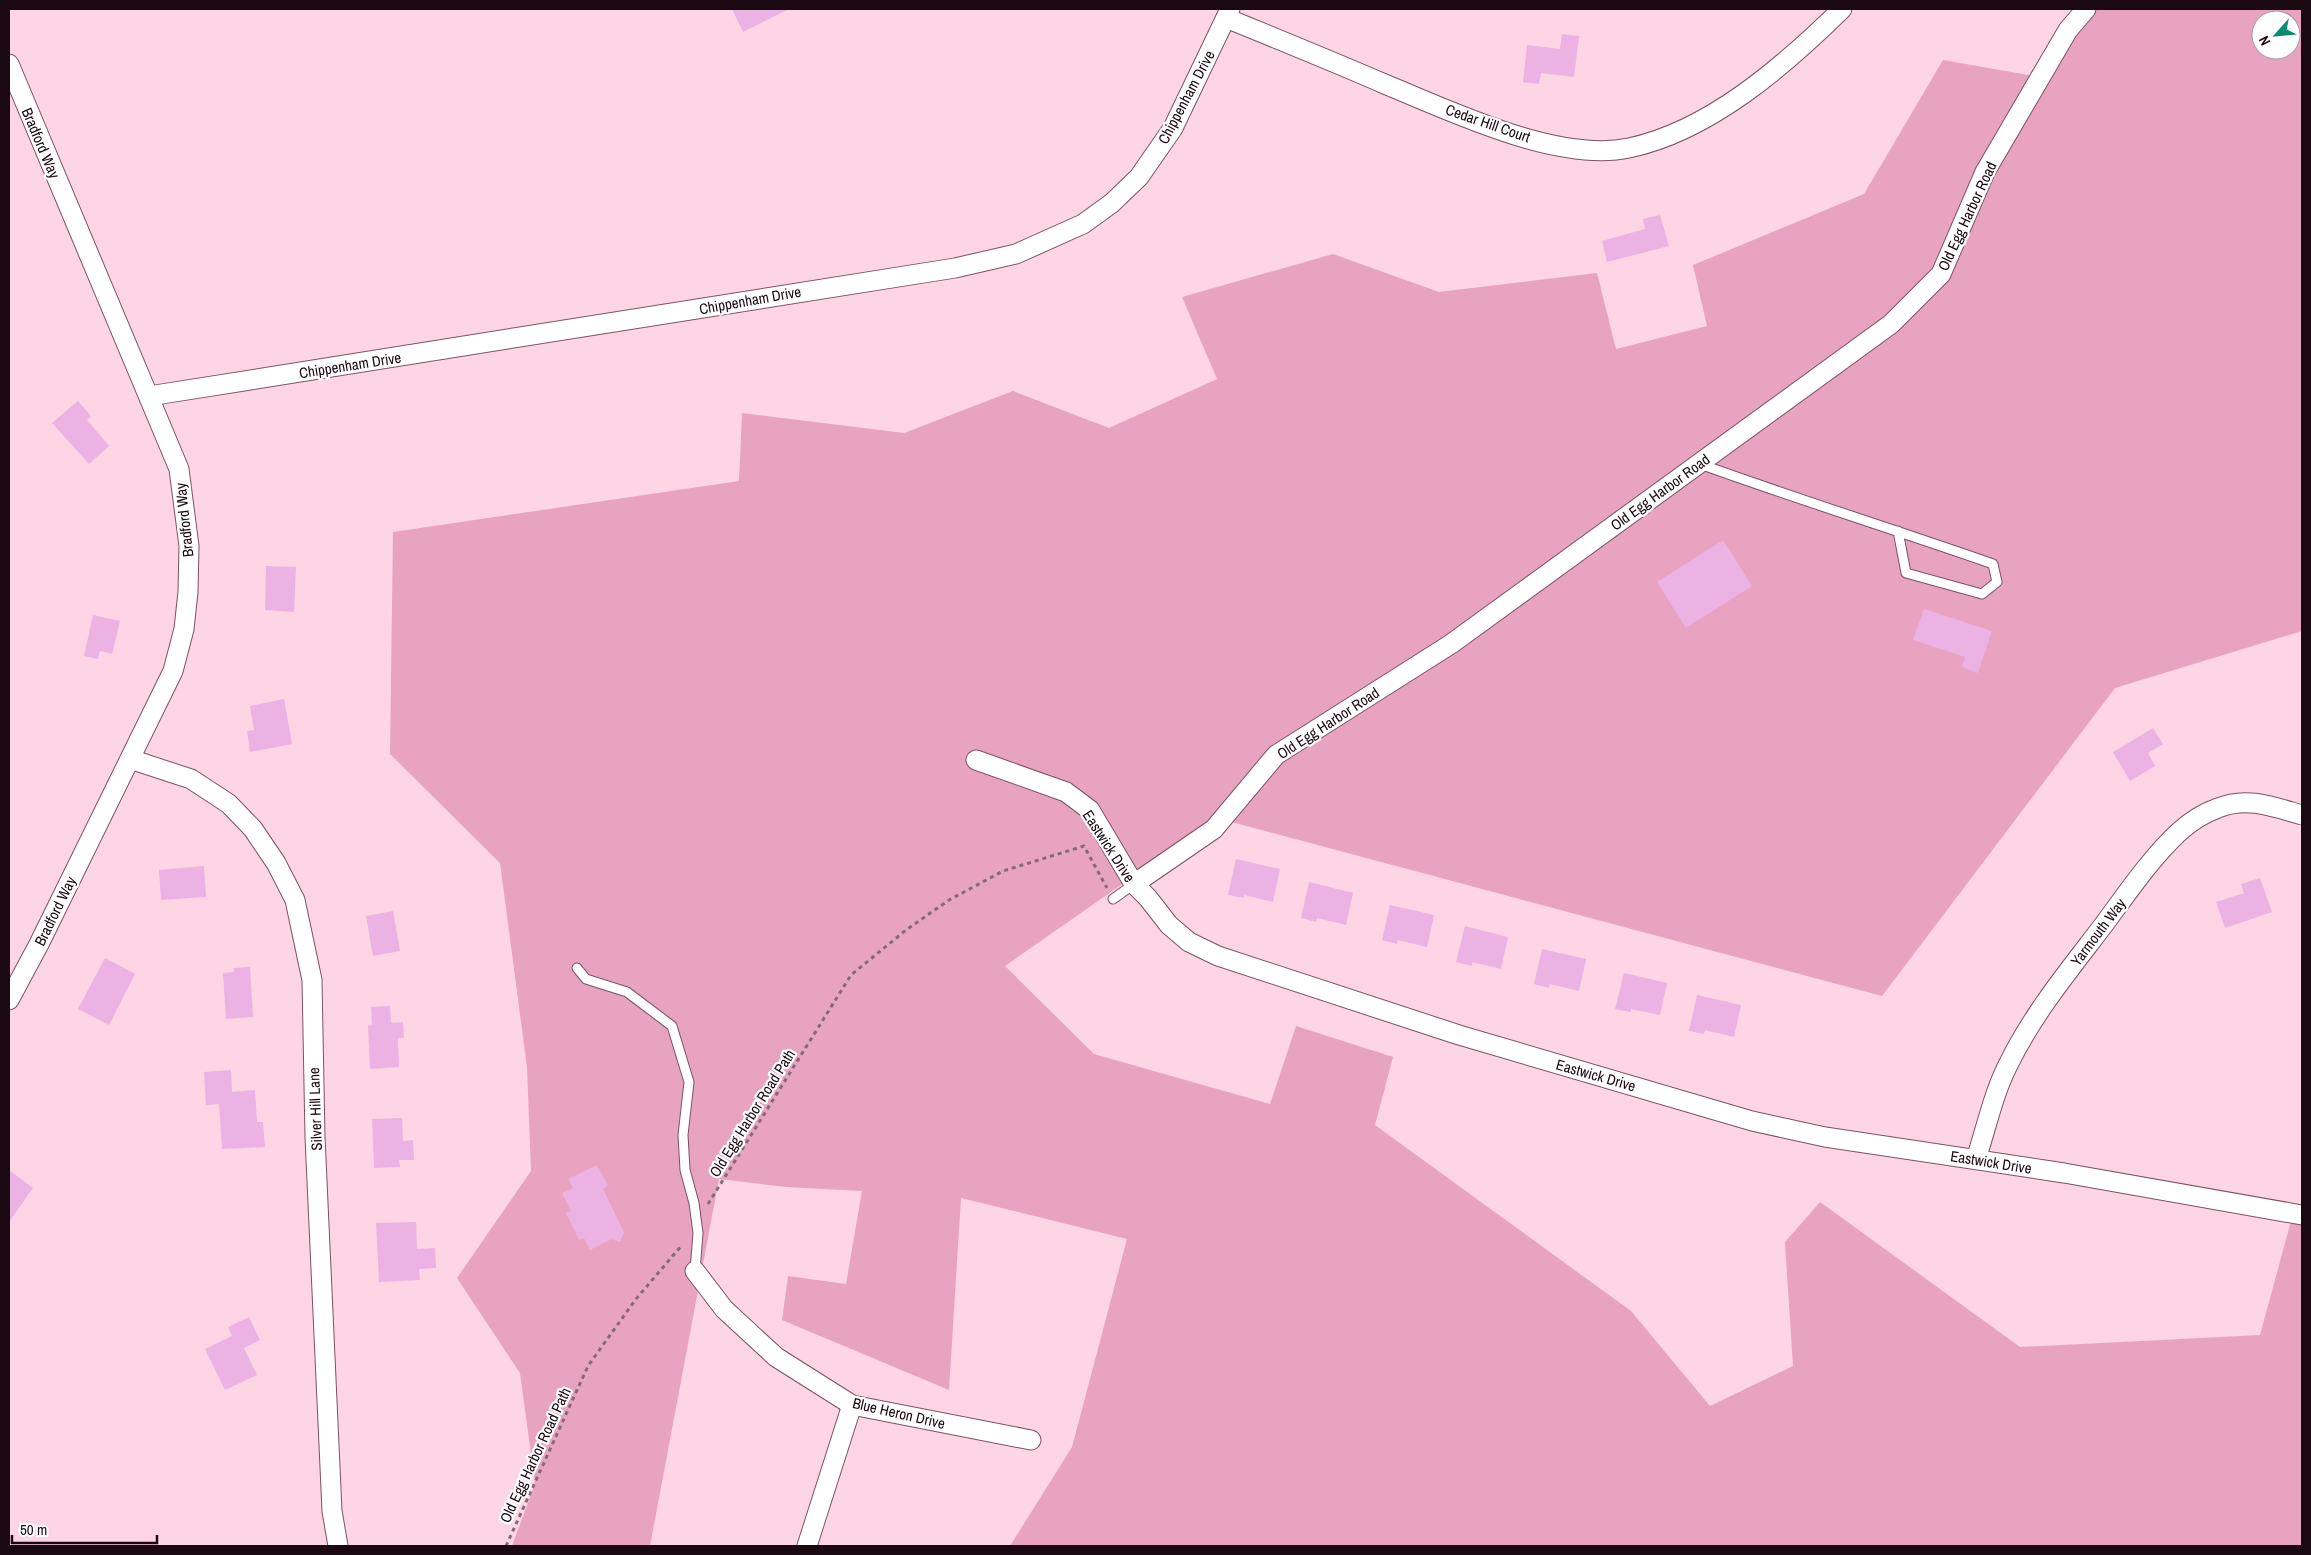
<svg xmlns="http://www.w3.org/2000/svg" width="2311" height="1555" viewBox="0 0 2311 1555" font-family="'Archivo Narrow',sans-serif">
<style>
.green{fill:#e8a3c1;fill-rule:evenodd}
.building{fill:#ecb2e3}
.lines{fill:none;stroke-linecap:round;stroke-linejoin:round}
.lane-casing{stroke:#7c5264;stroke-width:11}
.street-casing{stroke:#7c5264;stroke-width:21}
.path{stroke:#866a76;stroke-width:3;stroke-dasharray:4 4;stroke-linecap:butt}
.lane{stroke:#fff;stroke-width:9}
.street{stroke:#fff;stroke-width:19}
.labels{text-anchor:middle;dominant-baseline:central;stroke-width:4.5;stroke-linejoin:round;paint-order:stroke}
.street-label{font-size:15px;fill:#1a0911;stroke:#fff}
</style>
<rect width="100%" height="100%" fill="#fdd5e5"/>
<!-- green -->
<path class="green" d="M2092,9H2302V631L2115,688L1882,996L1217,818L1005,966L1094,1054L1270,1104L1296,1026L1393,1057L1375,1125L1631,1311L1710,1406L1793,1366L1785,1242L1820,1202L2020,1347L2260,1335L2294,1210H2302V1546H1010L1072,1447L1127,1239L961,1198L949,1390L782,1320L788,1276L846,1284L862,1191L786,1187L719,1179L650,1546H512L535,1484L520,1373L457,1278L531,1171L527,1067L500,863L390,754L393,532L739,481L742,413L904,433L1013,391L1109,428L1217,379L1182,297L1333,254L1439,292L1597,273L1616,349L1707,326L1693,265L1864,194L1943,60L2039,77ZM2261,20H2291V50H2261Z"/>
<!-- building -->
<g class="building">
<polygon points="732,9 789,9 743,32"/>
<polygon points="1562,34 1579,36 1574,77 1541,73 1539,84 1523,82 1527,45 1560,49"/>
<polygon points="1660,215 1669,246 1607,262 1602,241 1645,229 1643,219"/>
<polygon points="78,401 91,416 87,420 109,446 89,464 52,423"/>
<polygon points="1723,540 1752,586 1686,628 1657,582"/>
<polygon points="266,566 296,567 294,612 265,610"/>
<polygon points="1924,609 1992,631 1978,673 1962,667 1965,657 1913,640"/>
<polygon points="93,615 120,621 112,654 100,651 98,659 84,656"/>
<polygon points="284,699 292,744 250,752 247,731 254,730 250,706"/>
<polygon points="2153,728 2163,744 2148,753 2155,766 2130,781 2113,752"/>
<polygon points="1236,859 1280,869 1273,902 1244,895 1244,898 1228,895"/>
<polygon points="204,866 206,897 161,900 159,870"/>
<polygon points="2260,878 2272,912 2225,928 2216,902 2244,893 2241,884"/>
<polygon points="1309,882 1353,893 1346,925 1317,918 1316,922 1301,918"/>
<polygon points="1390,905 1434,915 1427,947 1398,940 1397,944 1382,940"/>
<polygon points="393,911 400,951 373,956 366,916"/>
<polygon points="1465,926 1508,937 1501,969 1472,962 1472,966 1456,962"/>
<polygon points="1542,949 1586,959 1579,991 1550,984 1549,988 1534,984"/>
<polygon points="105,958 135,974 109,1025 78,1009"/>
<polygon points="250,967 253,1017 226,1019 223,973 234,972 234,968"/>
<polygon points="1624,973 1667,983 1660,1015 1631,1009 1631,1012 1615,1009"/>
<polygon points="1697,995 1741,1005 1734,1037 1705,1030 1704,1034 1689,1031"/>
<polygon points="390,1006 391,1023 403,1022 404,1038 398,1038 399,1067 370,1069 368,1026 372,1025 371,1007"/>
<polygon points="231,1070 232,1092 255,1090 257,1122 263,1122 265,1147 222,1149 219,1104 206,1105 204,1072"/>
<polygon points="402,1118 403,1141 413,1140 414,1160 399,1160 400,1167 374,1168 372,1119"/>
<polygon points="597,1165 608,1186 603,1189 624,1232 620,1242 612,1239 590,1250 584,1238 579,1240 566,1213 571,1211 562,1193 573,1188 568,1179"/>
<polygon points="9,1170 33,1188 9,1222"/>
<polygon points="416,1222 417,1249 435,1248 436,1268 419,1269 420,1280 379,1282 376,1223"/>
<polygon points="249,1317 260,1340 244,1348 257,1375 225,1390 205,1349 232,1336 228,1327"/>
</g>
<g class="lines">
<!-- lane casing -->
<g class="lane-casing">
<g id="lane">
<path d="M1700,464C1797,499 1896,530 1993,564L1997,582L1982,594L1906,573L1898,531"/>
<polyline points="1113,899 1134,884"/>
<polyline points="577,968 586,979 627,992 672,1026 689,1082 683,1135 685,1170 694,1203 698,1233 695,1271"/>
</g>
</g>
<!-- street casing -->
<g class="street-casing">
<g id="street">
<path d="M1226,18C1280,40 1334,62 1387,85C1453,112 1558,163 1629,148C1710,131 1785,65 1842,9"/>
<polyline points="9,64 179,469 189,546 188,592 184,629 173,671 39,944 9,1000"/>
<polyline points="149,396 955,268 1016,254 1083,224 1112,203 1139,177 1173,128 1230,9"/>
<polyline points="130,759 191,779 229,804 253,829 276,863 295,900 312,980 315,1137 332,1511 338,1546"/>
<polyline points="976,760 1066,792 1090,810 1134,884 1148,898 1169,925 1189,942 1218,956 1459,1035 1752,1121 1825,1137 2064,1173 2302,1215"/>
<polyline points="1134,884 1214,829 1276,755 1451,644 1891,324 1941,274 1985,172 2068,30 2086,9"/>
<path d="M1976,1159C1986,1129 1994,1091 2009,1063C2034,1012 2071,968 2105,923C2128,892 2151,858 2179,832C2190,822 2204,813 2218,808C2247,796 2274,807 2302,815"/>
<polyline points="695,1271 724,1309 776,1357 852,1405 1031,1440"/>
<polyline points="807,1546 852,1405"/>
</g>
</g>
<!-- path -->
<g class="path">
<polyline points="708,1204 851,975 906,930 949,900 1003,871 1084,846 1107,888"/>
<polyline points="506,1546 588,1366 636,1299 682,1245"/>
</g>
<!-- lane -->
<use href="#lane" class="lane"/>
<!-- street -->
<use href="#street" class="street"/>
</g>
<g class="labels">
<!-- street labels -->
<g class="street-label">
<text transform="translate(1186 97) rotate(-62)">Chippenham Drive</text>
<text transform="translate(1488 123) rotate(19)">Cedar Hill Court</text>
<text transform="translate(41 143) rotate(67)">Bradford Way</text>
<text transform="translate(1967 216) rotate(-65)">Old Egg Harbor Road</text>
<text transform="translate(750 300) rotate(-10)">Chippenham Drive</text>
<text transform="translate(350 365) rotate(-9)">Chippenham Drive</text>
<text transform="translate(1660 492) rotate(-36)">Old Egg Harbor Road</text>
<text transform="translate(184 520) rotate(-96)">Bradford Way</text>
<text transform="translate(1328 723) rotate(-33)">Old Egg Harbor Road</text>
<text transform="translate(1109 846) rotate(57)">Eastwick Drive</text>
<text transform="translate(55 911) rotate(-64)">Bradford Way</text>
<text transform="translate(2098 932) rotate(-53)">Yarmouth Way</text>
<text transform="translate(1596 1075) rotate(16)">Eastwick Drive</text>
<text transform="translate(315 1109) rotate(-92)">Silver Hill Lane</text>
<text transform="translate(752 1113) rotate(-58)">Old Egg Harbor Road Path</text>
<text transform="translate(1991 1162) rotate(9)">Eastwick Drive</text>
<text transform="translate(899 1413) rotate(13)">Blue Heron Drive</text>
<text transform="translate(535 1455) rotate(-65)">Old Egg Harbor Road Path</text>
</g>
</g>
<!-- border -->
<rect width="2311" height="1555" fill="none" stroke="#1a0911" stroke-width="20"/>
<!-- north arrow -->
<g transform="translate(2276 35) rotate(243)"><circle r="24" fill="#ffffff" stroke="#a39da0"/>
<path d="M0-4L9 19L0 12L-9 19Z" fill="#0b8b6f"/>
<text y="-8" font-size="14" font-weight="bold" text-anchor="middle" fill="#1a0911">N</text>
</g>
<!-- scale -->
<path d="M12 1535v8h145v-8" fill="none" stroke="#1a0911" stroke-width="2.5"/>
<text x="20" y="1535" font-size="15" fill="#1a0911" stroke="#ffffff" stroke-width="4" paint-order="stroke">50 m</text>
</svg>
